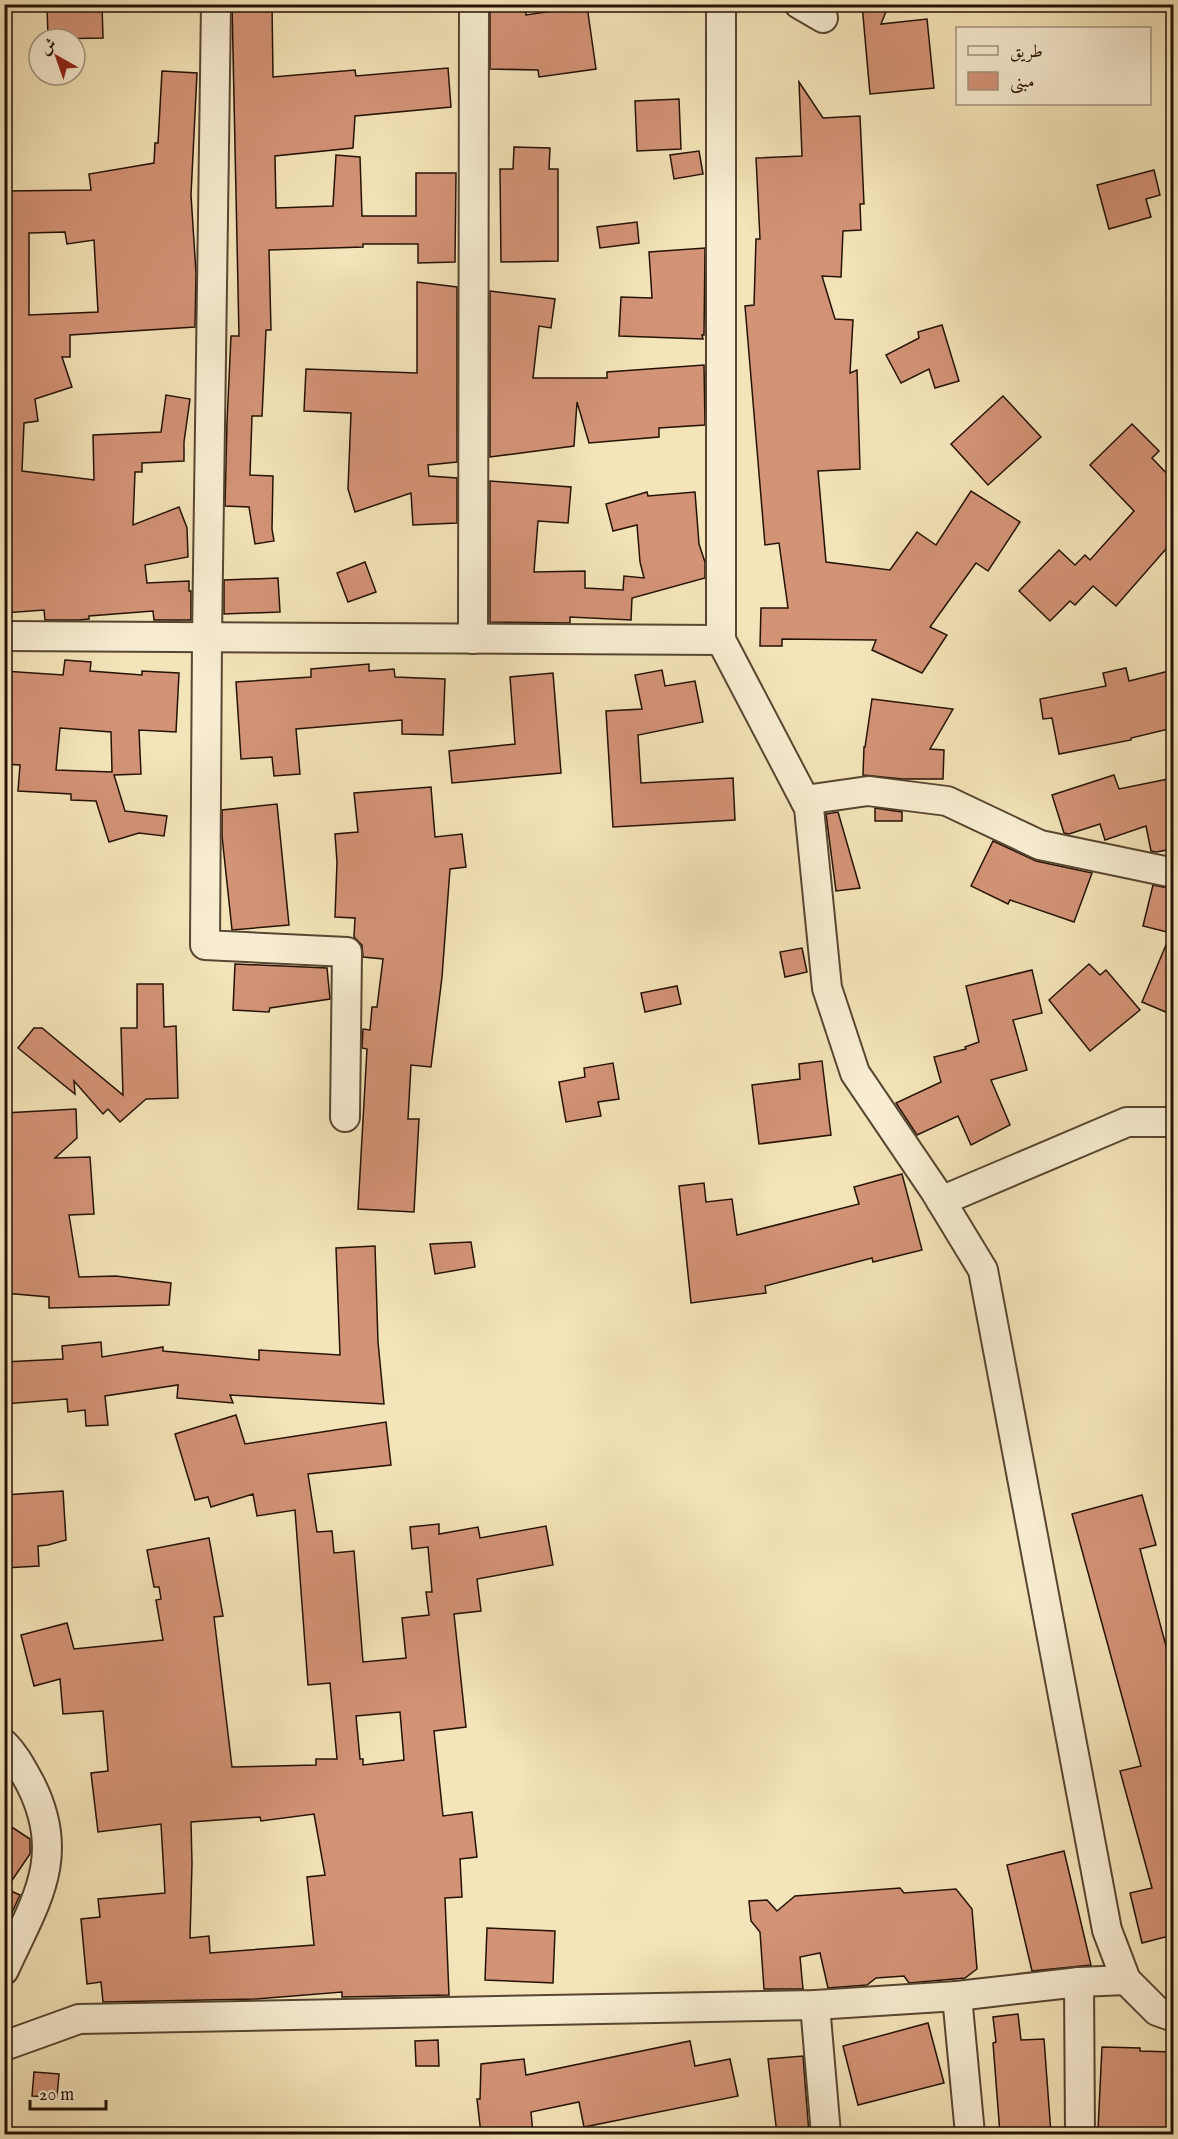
<svg xmlns="http://www.w3.org/2000/svg" width="1178" height="2139" viewBox="0 0 1178 2139" font-family="'IM FELL English',Amiri,serif">
<style>
.building{fill:#d39377;stroke:#241204;stroke-width:1.5;fill-rule:evenodd}
.lines{fill:none;stroke-linecap:round;stroke-linejoin:round}
.minor-casing{stroke:#584631;stroke-width:32}
.minor{stroke:#f8edd2;stroke-width:28}
</style>
<rect width="100%" height="100%" fill="#f4e4b9"/>
<filter id="stains"><feTurbulence type="fractalNoise" baseFrequency=".00333" numOctaves="4"/><feColorMatrix values="0 0 0 0 .2 0 0 0 0 .09 0 0 0 0 .02 0 0 0 .5 -.17"/></filter>
<radialGradient id="worn" r=".72"><stop offset=".6" stop-color="#630" stop-opacity="0"/><stop offset="1" stop-color="#630" stop-opacity=".3"/></radialGradient>
<!-- building -->
<g class="building">
<polygon points="47,4 102,4 103,38 48,39"/>
<polygon points="232,4 272,4 273,77 355,70 356,76 448,68 451,107 355,116 353,148 275,156 276,208 333,206 336,155 360,157 362,216 416,216 416,173 456,173 455,262 418,263 418,244 363,244 363,247 269,250 271,330 266,330 262,416 252,416 250,475 273,476 272,529 274,541 255,544 249,507 225,506 227,422 231,336 239,336"/>
<polygon points="862,4 889,4 881,24 927,19 934,88 870,94"/>
<polygon points="587,6 596,69 539,77 538,70 490,69 490,8 526,9 526,15"/>
<path d="M162,71L197,73L191,195L196,273L195,327L70,335V357H62L72,387L35,399L38,421L24,423L22,471L94,480L93,435L161,432L166,395L190,399L184,442V461L142,463V472H135L133,525L179,507L187,528L188,557L145,565L147,583L189,581V591H191V620H154L153,611L89,616V619L79,620H45L44,610L4,613V191L91,190L89,174L154,163L155,143H158ZM65,232L67,244L94,240L98,312L29,315V233Z"/>
<polygon points="799,82 823,118 860,116 864,204 860,204 861,230 843,231 841,277 822,276 835,319 853,320 850,373 857,370 860,469 818,471 826,562 890,570 917,532 936,545 971,491 1020,522 988,571 976,563 930,627 947,635 922,673 872,650 876,640 782,639 782,646 760,646 761,608 788,608 779,543 765,545 745,306 754,305 756,239 760,239 756,158 802,156"/>
<polygon points="679,99 681,149 637,151 635,101"/>
<polygon points="514,147 550,148 549,169 558,169 558,261 501,262 500,169 513,169"/>
<polygon points="699,151 703,174 674,179 670,155"/>
<polygon points="1154,170 1160,195 1146,199 1151,217 1109,229 1097,185"/>
<polygon points="637,222 639,243 600,248 597,227"/>
<polygon points="705,248 704,335 702,335 703,339 619,336 621,297 652,298 649,252"/>
<polygon points="417,282 457,287 457,462 428,465 429,476 457,478 457,523 413,525 411,493 355,512 348,489 351,413 304,411 306,369 417,373"/>
<polygon points="490,291 555,299 551,328 539,326 533,378 607,378 607,372 704,365 705,425 659,428 659,437 589,443 577,402 574,446 490,457"/>
<polygon points="942,325 959,381 935,388 929,369 901,383 886,355 919,338 918,332"/>
<polygon points="1003,396 1041,437 988,485 951,444"/>
<polygon points="1132,424 1159,451 1152,458 1173,480 1173,541 1116,606 1093,586 1075,605 1070,601 1050,621 1019,591 1059,550 1075,565 1085,555 1090,560 1134,511 1090,465"/>
<polygon points="490,481 571,487 568,523 538,521 534,572 585,571 585,588 623,590 624,576 644,578 640,562 637,525 613,531 606,504 647,492 648,496 695,492 699,544 705,562 705,578 632,598 631,620 570,617 570,623 490,622"/>
<polygon points="365,562 376,592 348,602 337,573"/>
<polygon points="278,578 280,612 224,614 224,580"/>
<path d="M65,660L91,662L90,671L142,675V671L179,673L176,732L139,730L141,774L114,775L125,811L167,816L164,836L139,833L109,842L96,801L71,800V794L18,791L20,765L4,764V671L63,675ZM60,728L111,732L112,772L56,770Z"/>
<polygon points="369,664 369,671 394,669 395,677 445,679 443,735 402,734 402,720 296,729 300,774 274,776 272,757 241,759 236,682 311,677 311,669"/>
<polygon points="1126,668 1129,681 1173,670 1173,728 1131,738 1131,740 1059,754 1052,718 1043,719 1040,699 1106,686 1103,673"/>
<polygon points="662,670 665,686 695,681 703,722 638,735 641,783 733,778 735,820 613,827 606,711 642,709 635,675"/>
<polygon points="553,673 561,773 452,783 449,751 515,744 510,677"/>
<polygon points="872,699 953,709 930,749 944,750 943,779 902,779 863,775 864,747 865,747"/>
<polygon points="1114,775 1119,789 1173,778 1173,849 1156,852 1151,851 1146,826 1105,840 1100,824 1069,834 1064,833 1052,795"/>
<polygon points="431,787 435,837 462,834 466,867 450,869 442,977 431,1067 411,1065 408,1119 419,1119 414,1212 358,1209 367,1049 362,1048 363,1029 370,1030 372,1007 377,1007 383,959 363,957 362,945 354,937 355,918 335,917 337,862 335,834 358,832 354,793"/>
<polygon points="277,804 289,925 232,930 222,836 222,810"/>
<polygon points="875,808 902,812 902,821 875,821"/>
<polygon points="838,812 860,888 836,891 826,814"/>
<polygon points="993,841 1036,861 1092,873 1074,922 1010,900 1008,904 971,886"/>
<polygon points="1153,885 1173,889 1173,1015 1142,1002 1171,933 1143,926"/>
<polygon points="802,948 807,972 785,977 780,952"/>
<polygon points="235,964 327,968 330,999 270,1008 269,1012 233,1010"/>
<polygon points="1089,964 1100,975 1106,970 1140,1010 1090,1051 1049,1000"/>
<polygon points="1032,970 1042,1013 1013,1020 1027,1070 991,1080 1010,1125 971,1145 958,1116 917,1135 896,1103 941,1082 934,1057 966,1049 965,1047 979,1042 966,986"/>
<polygon points="137,984 163,984 164,1027 176,1026 178,1098 146,1099 120,1122 108,1109 103,1114 74,1081 75,1094 18,1048 34,1028 42,1028 123,1095 121,1028 137,1028"/>
<polygon points="677,986 681,1004 645,1012 641,993"/>
<polygon points="822,1061 831,1135 759,1144 752,1085 800,1079 799,1064"/>
<polygon points="613,1063 619,1099 598,1102 601,1116 566,1122 559,1082 585,1077 584,1068"/>
<polygon points="76,1109 77,1138 55,1158 90,1157 94,1214 69,1215 79,1277 116,1276 171,1283 169,1305 49,1308 49,1297 4,1293 4,1113"/>
<polygon points="902,1174 922,1250 873,1262 872,1258 765,1286 766,1293 691,1303 679,1186 704,1183 706,1202 732,1199 737,1235 859,1204 854,1187"/>
<polygon points="471,1242 475,1267 435,1274 430,1244"/>
<polygon points="375,1246 378,1342 384,1404 230,1395 233,1403 177,1398 178,1385 105,1396 108,1425 86,1426 85,1410 68,1412 67,1399 4,1404 4,1362 63,1359 62,1346 101,1342 102,1357 163,1347 163,1351 259,1360 259,1350 340,1355 336,1248"/>
<path d="M236,1415L245,1444L386,1422L391,1465L308,1474L317,1532L332,1531L334,1553L354,1551L363,1662L406,1658L402,1618L429,1615L426,1592H432L428,1547L412,1549L410,1527L439,1524V1534L478,1527L480,1538L546,1526L553,1565L477,1579L481,1611L454,1614L466,1727L434,1731L443,1816L472,1812L477,1857L460,1859L462,1897L445,1898L449,1995L342,1997V1992L256,1999L103,2002L101,1982L87,1984L81,1919L100,1917L98,1899L165,1893L161,1824L98,1832L91,1773L108,1771L103,1711L63,1714L60,1679L34,1686L21,1635L67,1623L74,1649L163,1640L156,1600L161,1599L159,1587H154L147,1550L209,1538L223,1616L214,1617L232,1767L316,1765V1759H337L330,1683L308,1685L295,1510L257,1516L253,1494L211,1507L208,1497L195,1500L175,1434ZM400,1712L404,1760L363,1765V1759H360L356,1716ZM314,1814L325,1875L307,1877L314,1945L210,1953L209,1936L190,1938L192,1863L191,1822L260,1817L261,1821Z"/>
<polygon points="63,1491 66,1540 48,1545 38,1546 39,1566 4,1568 4,1495"/>
<polygon points="1142,1495 1156,1545 1140,1549 1173,1672 1173,1935 1142,1943 1130,1893 1152,1888 1120,1771 1141,1766 1072,1514"/>
<polygon points="4,1822 30,1839 30,1854 6,1889 20,1895 4,1930"/>
<polygon points="1064,1851 1091,1965 1032,1971 1007,1865"/>
<polygon points="900,1888 904,1893 956,1889 972,1909 977,1969 965,1978 909,1983 904,1976 876,1978 867,1985 828,1988 820,1953 800,1957 803,1989 764,1989 760,1932 751,1921 749,1901 767,1900 777,1911 795,1896"/>
<polygon points="487,1928 555,1931 553,1983 485,1980"/>
<polygon points="1018,2014 1021,2040 1044,2039 1051,2134 1000,2134 993,2043 996,2042 993,2017"/>
<polygon points="928,2023 944,2083 858,2105 843,2046"/>
<polygon points="438,2040 439,2066 416,2066 415,2041"/>
<polygon points="690,2041 695,2066 730,2059 738,2096 584,2127 579,2102 531,2112 533,2134 481,2134 477,2099 480,2099 481,2064 524,2059 526,2075"/>
<polygon points="1102,2047 1140,2048 1140,2051 1173,2052 1173,2134 1147,2134 1147,2132 1098,2130"/>
<polygon points="803,2056 809,2134 777,2134 768,2059"/>
<polygon points="34,2072 59,2074 57,2097 32,2096"/>
</g>
<g class="lines">
<!-- minor casing -->
<g class="minor-casing">
<g id="minor">
<polyline points="216,4 207,638 205,945 347,952 345,1117"/>
<polyline points="721,4 721,640 809,808 827,988 855,1073 935,1191 983,1270 1107,1930 1126,1980 1157,2011 1174,2017"/>
<polyline points="799,4 823,18"/>
<polyline points="4,636 721,640"/>
<polyline points="473,639 474,4"/>
<polyline points="805,800 868,791 947,801 1040,845 1174,873"/>
<polyline points="941,1201 1127,1122 1174,1122"/>
<path d="M4,1744C16,1756 22,1769 30,1783C68,1857 35,1902 4,1970"/>
<polyline points="1079,1982 1080,2134"/>
<polyline points="957,1996 970,2134"/>
<polyline points="815,2005 826,2134"/>
<polyline points="4,2046 79,2019 815,2005 957,1996 1079,1982 1126,1980"/>
</g>
</g>
<!-- minor -->
<use href="#minor" class="minor"/>
</g>
<!-- margin -->
<rect width="1178" height="2139" fill="none" stroke="#f4e4b9" stroke-width="24"/>
<rect x="6" y="6" width="1166" height="2127" fill="none" stroke="#241204" stroke-width="3"/>
<rect x="12" y="12" width="1154" height="2115" fill="none" stroke="#241204" stroke-width="1.5"/>
<!-- legend -->
<rect x="956" y="27" width="195" height="78" fill="#f8edd2" stroke="#a39580" stroke-width="1.5"/>
<rect x="968" y="46" width="30" height="9" fill="#f8edd2" stroke="#a39580" stroke-width="1.5"/>
<text x="1010" y="57" font-size="18" fill="#241204">طريق</text>
<rect x="968" y="72" width="30" height="18" fill="#d39377" stroke="#a39580" stroke-width="1.5"/>
<text x="1010" y="87" font-size="18" fill="#241204">مبنى</text>
<!-- north arrow -->
<g transform="translate(57 57) rotate(320)"><circle r="28" fill="#f8edd2" stroke="#a39580" stroke-width="1.5"/>
<path d="M0-4.5L10 22L0 15L-10 22Z" fill="#8f2418"/>
<text y="-9" font-size="16" font-weight="bold" text-anchor="middle" fill="#241204">ش</text>
</g>
<!-- scale -->
<path d="M30 2100v9h76v-9" fill="none" stroke="#241204" stroke-width="3"/>
<text x="39" y="2100" font-size="18" fill="#241204" stroke="#f8edd2" stroke-width="4.5" paint-order="stroke">20 m</text>
<rect width="100%" height="100%" filter="url(#stains)"/>
<rect width="100%" height="100%" fill="url(#worn)"/>
</svg>
